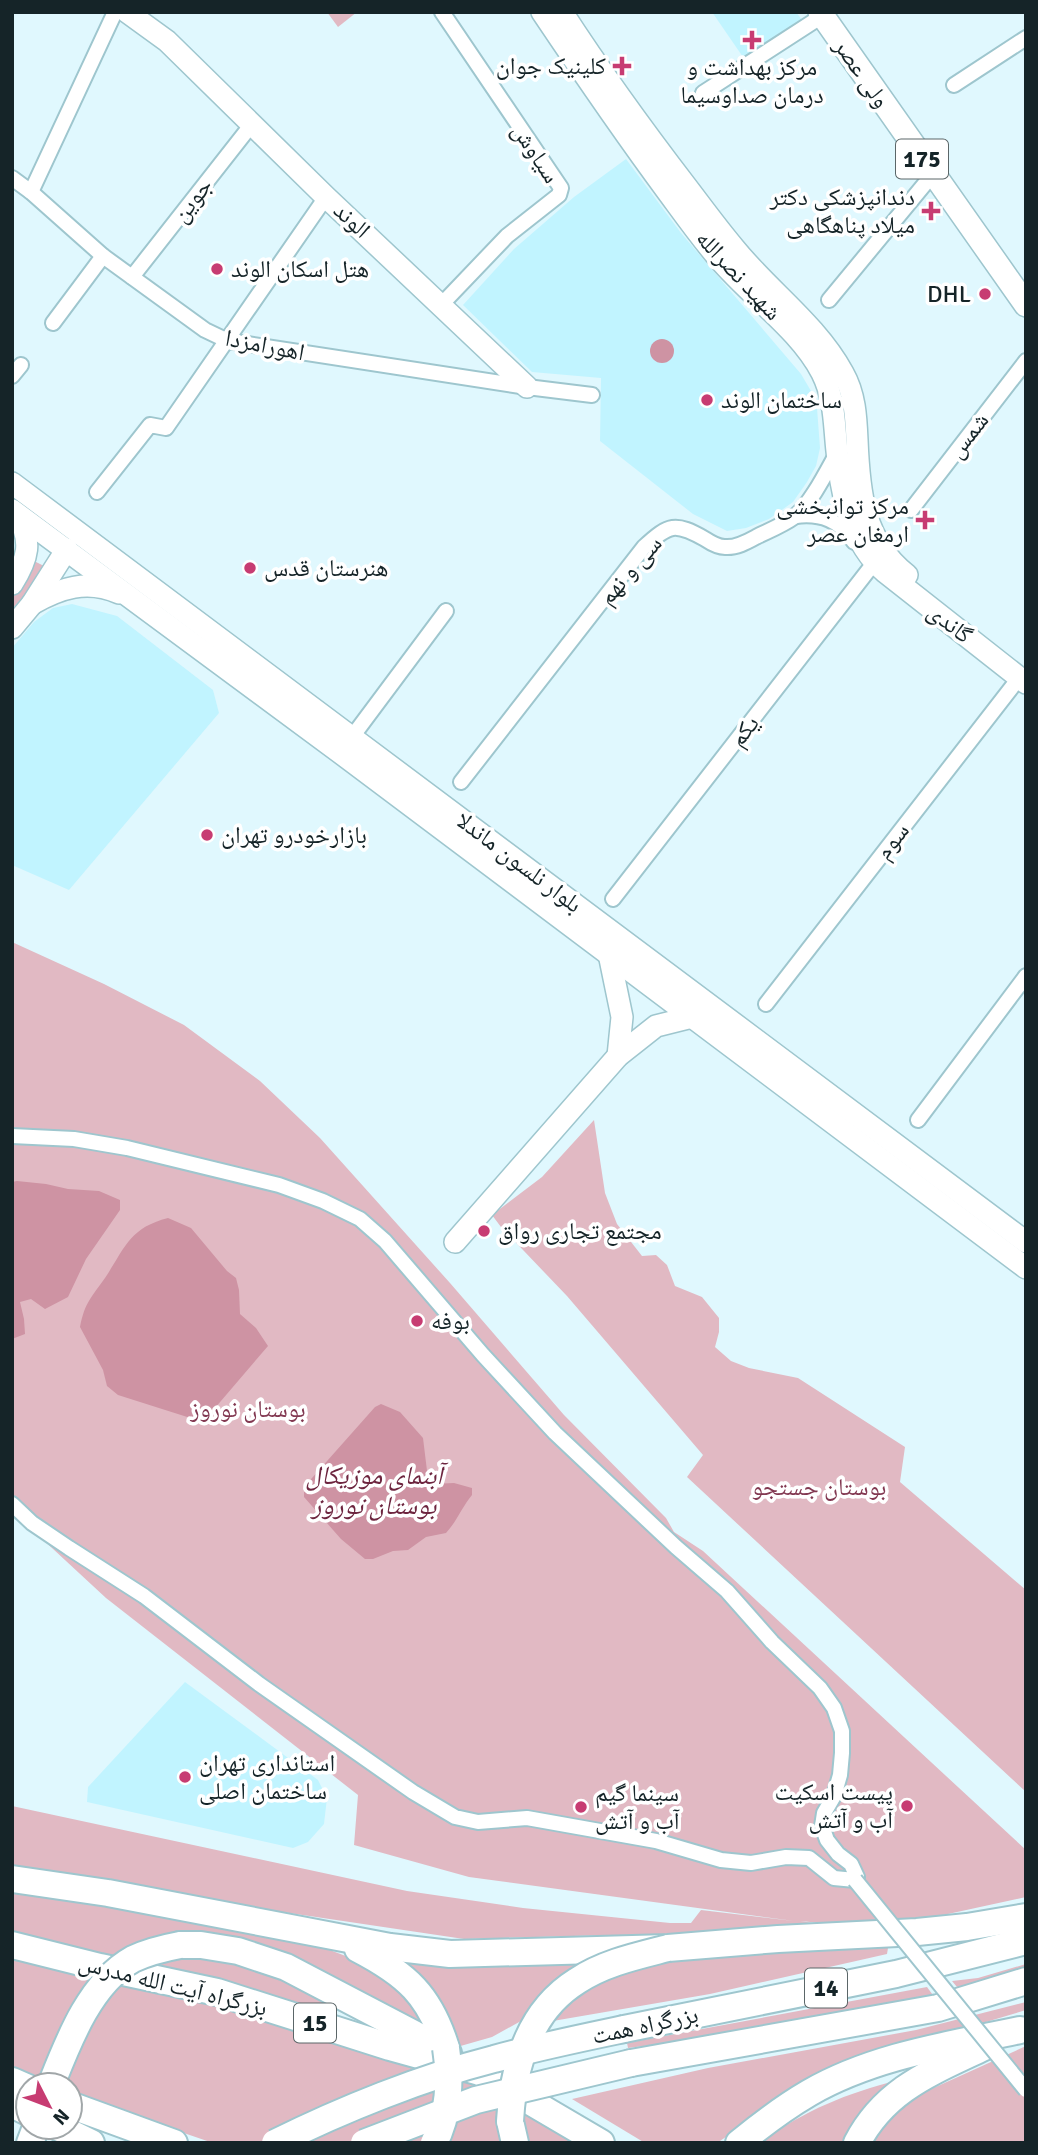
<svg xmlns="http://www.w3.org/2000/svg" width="1038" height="2155" viewBox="0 0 1038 2155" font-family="Signika,'Noto Naskh Arabic',sans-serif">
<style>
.built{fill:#c1f4ff}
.green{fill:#e1b9c3}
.water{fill:#ce93a3}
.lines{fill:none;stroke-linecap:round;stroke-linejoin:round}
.street-casing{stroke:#9ec6ce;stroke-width:18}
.secondary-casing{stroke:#9ec6ce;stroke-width:24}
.primary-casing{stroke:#9ec6ce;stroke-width:26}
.highway-casing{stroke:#9ec6ce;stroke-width:30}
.street{stroke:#fff;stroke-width:14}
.secondary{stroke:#fff;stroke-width:21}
.primary{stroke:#fff;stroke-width:23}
.highway{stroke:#fff;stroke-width:26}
.street-bridge-casing{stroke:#9ec6ce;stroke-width:18;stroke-linecap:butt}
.highway-bridge-casing{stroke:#9ec6ce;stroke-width:30;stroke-linecap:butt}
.street-bridge{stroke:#fff;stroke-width:14}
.highway-bridge{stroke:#fff;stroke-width:26}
.poi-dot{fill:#c73c72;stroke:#fff;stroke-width:2.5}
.labels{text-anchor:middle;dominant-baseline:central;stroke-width:7;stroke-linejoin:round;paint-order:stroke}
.shield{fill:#fff;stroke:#5b6668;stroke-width:2}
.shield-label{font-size:23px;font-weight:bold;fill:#152428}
.poi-label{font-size:24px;fill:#152428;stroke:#fff;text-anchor:start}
.street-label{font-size:24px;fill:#152428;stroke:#fff}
.park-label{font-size:24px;fill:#823851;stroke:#fff}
.water-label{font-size:26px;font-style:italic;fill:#6d253f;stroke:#fff}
</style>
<rect width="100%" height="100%" fill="#e0f8fe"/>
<!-- built -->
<g class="built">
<polygon points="712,12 796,12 802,20 745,60"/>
<polygon points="626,159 681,233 801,374 811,391 817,408 820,448 816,466 807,482 793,502 769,519 746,528 727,531 693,514 600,441 601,378 532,372 463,305 514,249 574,197"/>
<polygon points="72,604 117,616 213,690 219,713 69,890 12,865 12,648 34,622 53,608"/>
<polygon points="185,1682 318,1780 327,1798 324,1824 308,1842 293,1848 87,1802 88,1787"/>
</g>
<!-- green -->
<g class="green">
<polygon points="327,12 357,12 338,27"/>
<polygon points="32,560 46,567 33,586 12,609 12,598"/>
<polygon points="12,942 104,984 184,1025 260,1081 320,1138 450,1283 564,1415 666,1518 674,1532 703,1551 1026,1850 1026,1897 879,1929 800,1921 825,1925 663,1936 611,1935 464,1939 12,1872 12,1806 407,1891 523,1908 670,1923 691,1923 701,1910 794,1921 469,1877 354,1845 358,1795 106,1598 12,1511"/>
<polygon points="594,1120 605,1193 617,1224 642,1256 656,1255 667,1265 675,1286 702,1297 719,1318 719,1332 715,1347 731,1361 749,1368 798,1378 905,1447 900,1482 1026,1590 1026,1792 687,1477 703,1455 567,1296 501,1227 492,1215 542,1177"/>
<polygon points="12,1892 194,1919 311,1943 359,1961 398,1984 413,2001 426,2029 255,1943 217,1933 183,1933 143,1940 113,1957 12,1932"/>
<polygon points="889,1942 887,1954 710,1994 547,2022 596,1979 686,1954"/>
<polygon points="227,1954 331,1998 326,2010 160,1965 180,1955"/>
<polygon points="12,1955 283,2020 467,2079 506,2096 507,2143 213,2143 70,2094 70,2085 43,2085 12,2069"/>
<polygon points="389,1955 583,1961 521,2021 492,2037 457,2047"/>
<polygon points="1026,1964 1026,1973 962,1993 952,1981 978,1978"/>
<polygon points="927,1987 935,1998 737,2034 628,2048 627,2043"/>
<polygon points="1026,2002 1026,2010 959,2030 792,2092 717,2143 645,2143 572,2099 708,2068 916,2030"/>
<polygon points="1026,2046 1026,2143 869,2143 871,2137 907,2100"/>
<path d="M899,2080L848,2143H758C805,2111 843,2094 899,2080Z"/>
<polygon points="521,2103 583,2143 526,2143"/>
</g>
<!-- water -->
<g class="water">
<circle cx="662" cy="351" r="12"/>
<polygon points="17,1181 46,1184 68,1189 99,1191 120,1200 120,1210 86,1259 68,1297 45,1309 31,1299 20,1302 24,1319 25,1334 12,1339 12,1182"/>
<path d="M168,1218L191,1228L227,1271L236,1278L239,1290L240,1314L256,1328L268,1346L203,1422L118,1395L107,1386L103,1370L80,1327C85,1302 91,1298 105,1278C125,1248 129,1228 168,1218Z"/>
<path d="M381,1404L400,1412L423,1438L428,1479L433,1484L454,1483L472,1488V1495C462,1507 457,1521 446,1533L426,1537L408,1550L393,1551L373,1559H365L341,1539L304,1497V1487L375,1407Z"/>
</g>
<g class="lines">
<!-- street casing -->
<g class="street-casing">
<g id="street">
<polyline points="442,12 561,188 559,195 507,236 442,304"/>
<polyline points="954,85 1026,38"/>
<polyline points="703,93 822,16"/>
<polyline points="12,178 31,192 103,256 205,330 228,341 527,387 592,395"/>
<polyline points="31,192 115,12"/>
<polyline points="132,277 252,124"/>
<polyline points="829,300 933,174"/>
<polyline points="53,323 103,256"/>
<polyline points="12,376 21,365"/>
<polyline points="97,492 150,425 166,428 326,197"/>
<polyline points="911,510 1026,361"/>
<path d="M796,516C821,513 840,520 854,542"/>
<polyline points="352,737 446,611"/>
<path d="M461,782L644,547C669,524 675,522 705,539C711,543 718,547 725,547C736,548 747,542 756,537C768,531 783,525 794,517C810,505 827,471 837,453"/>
<polyline points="613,899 874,563"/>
<polyline points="766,1004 1019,678"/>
<polyline points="918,1120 1026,976"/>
<polyline points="12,1136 74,1139 127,1148 279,1185 323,1201 360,1219 385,1241 483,1355 555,1433 676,1547 727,1591 772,1642 820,1688 834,1708 842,1731 842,1753 840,1775 834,1796 824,1813 822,1826 827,1840 838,1854 851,1864 857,1877 855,1880 834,1878 809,1858 786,1857 751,1863 721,1860 656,1841 527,1818 478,1822 455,1817 413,1792 259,1684 144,1596 69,1548 32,1523 12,1504"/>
</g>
</g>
<!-- secondary casing -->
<g class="secondary-casing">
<g id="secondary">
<polyline points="127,12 167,41 326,197 527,387"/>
<path d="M542,12C583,73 624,133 667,191C684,214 701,238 719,259C751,297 800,330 822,373C835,399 834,424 837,451C841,494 851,543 885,572L1026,683"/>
<path d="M562,12C601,72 643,130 686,186C702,207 718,229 735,249C770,292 816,324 843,373C855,394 856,417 857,440C859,491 863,541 907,575"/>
<polyline points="12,483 1026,1242"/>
<polyline points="12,510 350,760 1026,1268"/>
<path d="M12,584C28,559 33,541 17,515"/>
<path d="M32,604C60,588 87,579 119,593"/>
<polyline points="12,628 32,604 67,549"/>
<polyline points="609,954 622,1017 618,1056"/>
<polyline points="455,1242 618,1056 656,1026 692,1017"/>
</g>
</g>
<!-- primary casing -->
<g class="primary-casing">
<polyline id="primary" points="820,12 1026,305"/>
</g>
<!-- highway casing -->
<g class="highway-casing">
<g id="highway">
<polyline points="12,1879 108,1893 390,1947 450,1954 668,1948 778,1939 917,1932 967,1927 1026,1917"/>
<polyline points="12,1945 100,1967 217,1992 390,2047 480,2072 601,2143"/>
<polyline points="180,1945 201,1945 238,1951 286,1967 414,2034 448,2053"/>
<path d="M358,1949C406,1974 430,1995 446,2048"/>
<polyline points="624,2029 896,1974 1026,1941"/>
<polyline points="631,2063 938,2008 1026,1981"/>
<polyline points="12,2081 28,2088"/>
<polyline points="12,2104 28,2112"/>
<polyline points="70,2105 174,2143"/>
<polyline points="510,2121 515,2143"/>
<polyline points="58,2127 91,2143"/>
<polyline points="30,2143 36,2127"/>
<path d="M739,2143C761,2125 785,2107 809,2093C873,2056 949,2045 1020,2030"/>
<path d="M857,2143C885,2089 932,2072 984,2047"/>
</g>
</g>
<!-- street -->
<use href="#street" class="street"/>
<!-- secondary -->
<use href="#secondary" class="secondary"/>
<!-- primary -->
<use href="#primary" class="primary"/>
<!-- highway -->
<use href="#highway" class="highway"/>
<!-- street-bridge casing -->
<g class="street-bridge-casing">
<polyline id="street-bridge" points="855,1880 1026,2090"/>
</g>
<!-- highway-bridge casing -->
<g class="highway-bridge-casing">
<g id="highway-bridge">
<path d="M51,2085C68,2042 90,1983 133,1959C148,1952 164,1948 180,1945"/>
<path d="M510,2121C513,2067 529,2011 577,1981C604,1963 637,1956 668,1948"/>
<path d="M275,2143C341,2110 423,2077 494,2059C537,2047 581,2038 624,2029"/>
<polyline points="364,2143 476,2100 631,2063"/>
<path d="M434,2143C449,2115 451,2079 446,2048"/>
</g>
</g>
<!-- street-bridge -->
<use href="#street-bridge" class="street-bridge"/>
<!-- highway-bridge -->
<use href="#highway-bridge" class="highway-bridge"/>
</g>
<!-- markers -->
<g class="poi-dot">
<path d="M748.5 29.5h7v7h7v7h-7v7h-7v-7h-7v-7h7z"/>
<path d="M618.5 55.5h7v7h7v7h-7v7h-7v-7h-7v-7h7z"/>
<path d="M927.5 200.5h7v7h7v7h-7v7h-7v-7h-7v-7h7z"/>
<circle cx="217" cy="269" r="7"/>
<circle cx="985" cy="294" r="7"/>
<circle cx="707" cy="400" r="7"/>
<path d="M921.5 509.5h7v7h7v7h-7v7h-7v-7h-7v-7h7z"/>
<circle cx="250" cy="568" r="7"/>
<circle cx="207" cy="835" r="7"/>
<circle cx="484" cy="1231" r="7"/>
<circle cx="417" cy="1321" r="7"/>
<circle cx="185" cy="1777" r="7"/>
<circle cx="907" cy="1806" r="7"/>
<circle cx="581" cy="1807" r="7"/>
</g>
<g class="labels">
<!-- shield labels -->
<g class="shield">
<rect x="896" y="139.5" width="52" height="39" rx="5"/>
<rect x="805" y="1968.5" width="42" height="39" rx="5"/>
<rect x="294" y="2003.5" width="42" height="39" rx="5"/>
</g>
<g class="shield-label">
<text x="922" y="159">175</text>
<text x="826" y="1988">14</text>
<text x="315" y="2023">15</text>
</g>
<!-- poi labels -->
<g class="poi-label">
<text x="606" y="66" text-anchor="end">کلینیک جوان</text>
<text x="752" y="67" text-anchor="middle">مرکز بهداشت و<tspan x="752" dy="28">درمان صداوسیما</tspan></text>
<text x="915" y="197" text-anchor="end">دندانپزشکی دکتر<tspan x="915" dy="28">میلاد پناهگاهی</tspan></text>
<text x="231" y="269">هتل اسکان الوند</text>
<text x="971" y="294" text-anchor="end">DHL</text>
<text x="721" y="400">ساختمان الوند</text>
<text x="909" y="506" text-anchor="end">مرکز توانبخشی<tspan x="909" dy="28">ارمغان عصر</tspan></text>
<text x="264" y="568">هنرستان قدس</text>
<text x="221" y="835">بازارخودرو تهران</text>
<text x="498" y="1231">مجتمع تجاری رواق</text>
<text x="431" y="1321">بوفه</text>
<text x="199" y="1763">استانداری تهران<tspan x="199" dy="28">ساختمان اصلی</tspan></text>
<text x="893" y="1792" text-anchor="end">پیست اسکیت<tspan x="893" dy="28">آب و آتش</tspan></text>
<text x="595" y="1793">سینما گیم<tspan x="595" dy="28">آب و آتش</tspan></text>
</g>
<!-- street labels -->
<g class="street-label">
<text transform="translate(862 73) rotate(55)">ولی عصر</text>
<text transform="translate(536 153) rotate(57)">سیاوش</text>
<text transform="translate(192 200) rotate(-52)">جوین</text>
<text transform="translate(352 220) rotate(43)">الوند</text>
<text transform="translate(739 275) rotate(47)">شهید نصرالله</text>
<text transform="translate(265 345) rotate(11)">اهورامزدا</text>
<text transform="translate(968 435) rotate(-52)">شمس</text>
<text transform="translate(630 570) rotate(-49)">سی و نهم</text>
<text transform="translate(950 623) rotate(38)">گاندی</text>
<text transform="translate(744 731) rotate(-52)">یکم</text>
<text transform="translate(892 841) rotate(-52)">سوم</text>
<text transform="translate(519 862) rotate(37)">بلوار نلسون ماندلا</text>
<text transform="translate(173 1985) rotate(14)">بزرگراه آیت الله مدرس</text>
<text transform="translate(645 2025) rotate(-12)">بزرگراه همت</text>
</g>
<!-- park labels -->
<g class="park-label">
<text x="248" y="1409">بوستان نوروز</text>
<text x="819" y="1487">بوستان جستجو</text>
</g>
<!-- water labels -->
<g class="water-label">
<text x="374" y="1476">آبنمای موزیکال<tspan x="374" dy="30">بوستان نوروز</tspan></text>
</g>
</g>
<!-- border -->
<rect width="1038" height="2155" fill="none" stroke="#152428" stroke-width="28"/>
<!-- north arrow -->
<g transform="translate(49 2106) rotate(132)"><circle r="33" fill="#ffffff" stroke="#a1a7a9" stroke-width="2"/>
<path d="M0-5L12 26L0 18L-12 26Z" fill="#c73c72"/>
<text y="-10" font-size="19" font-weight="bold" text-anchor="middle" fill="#152428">N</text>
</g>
</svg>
